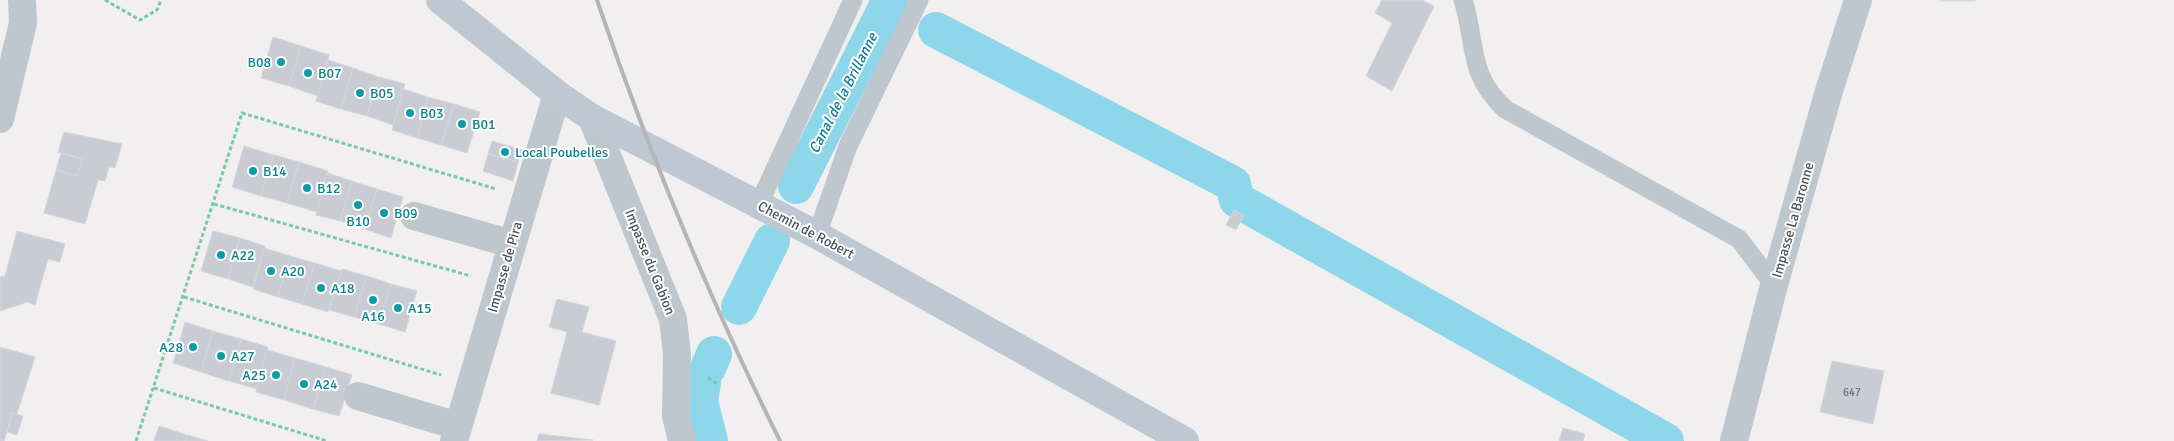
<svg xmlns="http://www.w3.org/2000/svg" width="2174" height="441" viewBox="0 0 2174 441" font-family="Signika,sans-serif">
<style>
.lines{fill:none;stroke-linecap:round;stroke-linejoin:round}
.canal{stroke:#8ed7ea;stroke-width:36}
.building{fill:#c9ccd2;stroke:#d4d6db}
.path{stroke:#78cba2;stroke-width:3;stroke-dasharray:4 2.5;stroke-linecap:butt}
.lane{stroke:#bec7ce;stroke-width:19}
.street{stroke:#bec7ce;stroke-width:28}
.secondary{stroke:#bec8d3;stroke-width:28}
.rail{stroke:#b2b5ba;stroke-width:4}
.culture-dot{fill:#0f9aa8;stroke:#fff;stroke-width:2}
.labels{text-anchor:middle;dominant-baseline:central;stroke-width:4;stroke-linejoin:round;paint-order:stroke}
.number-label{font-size:11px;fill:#68717a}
.culture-label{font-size:14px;fill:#0d838f;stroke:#fff;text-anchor:start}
.street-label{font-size:14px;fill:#48535c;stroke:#fff}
.water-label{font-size:15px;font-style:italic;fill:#117c98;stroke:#fff}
</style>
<rect width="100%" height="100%" fill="#f2eff0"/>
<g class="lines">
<!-- canal -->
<g class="canal">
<polyline points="936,30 1233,184 1237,200 1666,441"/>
<polyline points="796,186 890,0"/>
<polyline points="739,307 772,241"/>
<polyline points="708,368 714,354"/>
<polyline points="703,383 700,401 710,441"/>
</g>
</g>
<!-- building -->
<g class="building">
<polygon points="1382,0 1422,0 1434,6 1392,91 1366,76 1392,23 1375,13"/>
<rect x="1940" y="0" width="35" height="1"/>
<polygon points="273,37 301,46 289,86 261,78"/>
<polygon points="301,46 329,55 318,96 289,86"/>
<polygon points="328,60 353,68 341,109 316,101"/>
<polygon points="353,68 379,77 367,116 341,109"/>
<polygon points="379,77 405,84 393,125 367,116"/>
<polygon points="403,89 428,97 417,138 392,130"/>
<polygon points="428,97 454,104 441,145 417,138"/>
<polygon points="454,104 480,112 467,153 441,145"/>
<polygon points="64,132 122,144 115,168 109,167 105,181 98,180 85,224 44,213 56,170 77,176 82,159 58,152"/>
<polygon points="492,141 522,150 518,162 488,154"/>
<polygon points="244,146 274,155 261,196 232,187"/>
<polygon points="61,153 82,159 77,176 56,170"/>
<polygon points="488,154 518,162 513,181 483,171"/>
<polygon points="274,155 299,162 287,203 261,196"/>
<polygon points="299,162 328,171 317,212 287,203"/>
<polygon points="327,173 352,181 340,221 316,215"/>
<polygon points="352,181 377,189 365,229 340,221"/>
<polygon points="377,189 403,197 391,238 365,229"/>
<polygon points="1234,210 1244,215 1236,230 1226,225"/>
<polygon points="17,231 65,244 60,262 48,259 35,305 28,302 0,311 0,277 5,276"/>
<polygon points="213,231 240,238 228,279 201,271"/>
<polygon points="240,238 265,246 253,287 228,279"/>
<polygon points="264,248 290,256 278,297 253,289"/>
<polygon points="290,256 315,263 302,304 278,297"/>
<polygon points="315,263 341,271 328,312 302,304"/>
<polygon points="342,269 367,276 354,317 329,310"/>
<polygon points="367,276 391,284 379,324 354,317"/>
<polygon points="391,284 417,291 405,332 379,324"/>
<polygon points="557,299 589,307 582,332 616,341 599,405 551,393 567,332 549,327"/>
<polygon points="185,322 213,331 201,372 173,363"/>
<polygon points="213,331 241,339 229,381 201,372"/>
<polygon points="241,339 268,347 257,389 229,381"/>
<polygon points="0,347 35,357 17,414 12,413 4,441 0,441"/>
<polygon points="267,350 295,358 284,400 256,392"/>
<polygon points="295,358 326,367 313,409 284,400"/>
<polygon points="1832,361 1884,371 1873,424 1820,412"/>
<polygon points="326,367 352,375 339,416 313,409"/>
<polygon points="12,413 23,416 17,435 7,432"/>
<polygon points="159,426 187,435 185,441 154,441"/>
<polygon points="1563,428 1585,434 1583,441 1559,441"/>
<polygon points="539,434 593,440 537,441"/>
<polygon points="187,435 208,441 185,441"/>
</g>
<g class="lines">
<!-- path -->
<g class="path">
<polyline points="105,0 140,20 157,10 161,0"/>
<polyline points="214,204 471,276"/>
<polyline points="184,297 441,375"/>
<polyline points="708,378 718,384"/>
<polyline points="154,388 327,441"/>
<polyline points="136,441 242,113 496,189"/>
</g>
<!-- lane -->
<g class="lane">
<path d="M1463,0C1477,45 1467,73 1505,109L1739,239L1774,285"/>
<polyline points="759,204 853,0"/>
<polyline points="817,235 848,146 919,0"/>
</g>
<!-- street -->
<g class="street">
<polyline points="592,118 673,319 677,354 676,416 682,441"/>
<polyline points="0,119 23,23 22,0"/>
<polyline points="414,216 512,244"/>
<polyline points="358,396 458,426"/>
<polyline points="454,441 557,94"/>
<polyline points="1734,441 1774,285 1829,91 1858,0"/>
</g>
<!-- secondary -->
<polyline class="secondary" points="440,0 557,94 592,118 817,235 1185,441"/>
<!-- rail -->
<path class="rail" d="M597,0C648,151 709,298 780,441"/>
</g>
<!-- markers -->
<g class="culture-dot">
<circle cx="281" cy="62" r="5"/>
<circle cx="308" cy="73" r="5"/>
<circle cx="360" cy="93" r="5"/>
<circle cx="410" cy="113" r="5"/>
<circle cx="462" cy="124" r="5"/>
<circle cx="505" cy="152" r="5"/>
<circle cx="253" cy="171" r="5"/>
<circle cx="307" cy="188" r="5"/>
<circle cx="358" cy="205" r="5"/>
<circle cx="384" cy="213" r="5"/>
<circle cx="221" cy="255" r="5"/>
<circle cx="271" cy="271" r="5"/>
<circle cx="321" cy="288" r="5"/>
<circle cx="373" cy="300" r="5"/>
<circle cx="398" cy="308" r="5"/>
<circle cx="193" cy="347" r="5"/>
<circle cx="221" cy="356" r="5"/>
<circle cx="276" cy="375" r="5"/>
<circle cx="304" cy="384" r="5"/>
</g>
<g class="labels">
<!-- number labels -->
<g class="number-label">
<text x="1852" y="392">647</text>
</g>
<!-- culture labels -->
<g class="culture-label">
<text x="271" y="62" text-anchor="end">B08</text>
<text x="318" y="73">B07</text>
<text x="370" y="93">B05</text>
<text x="420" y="113">B03</text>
<text x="472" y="124">B01</text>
<text x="515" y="152">Local Poubelles</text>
<text x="263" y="171">B14</text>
<text x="317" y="188">B12</text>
<text x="394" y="213">B09</text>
<text x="358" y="221" text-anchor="middle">B10</text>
<text x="231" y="255">A22</text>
<text x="281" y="271">A20</text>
<text x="331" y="288">A18</text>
<text x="408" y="308">A15</text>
<text x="373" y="316" text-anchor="middle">A16</text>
<text x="183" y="347" text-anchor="end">A28</text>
<text x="231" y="356">A27</text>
<text x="266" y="375" text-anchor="end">A25</text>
<text x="314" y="384">A24</text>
</g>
<!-- street labels -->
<g class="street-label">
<text transform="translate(1793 220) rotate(-74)">Impasse La Baronne</text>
<text transform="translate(806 230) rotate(28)">Chemin de Robert</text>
<text transform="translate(650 262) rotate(68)">Impasse du Gabion</text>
<text transform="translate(505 267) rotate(-74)">Impasse de Pira</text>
</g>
<!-- water labels -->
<g class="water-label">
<text transform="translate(843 93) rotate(-63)">Canal de la Brillanne</text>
</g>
</g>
</svg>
